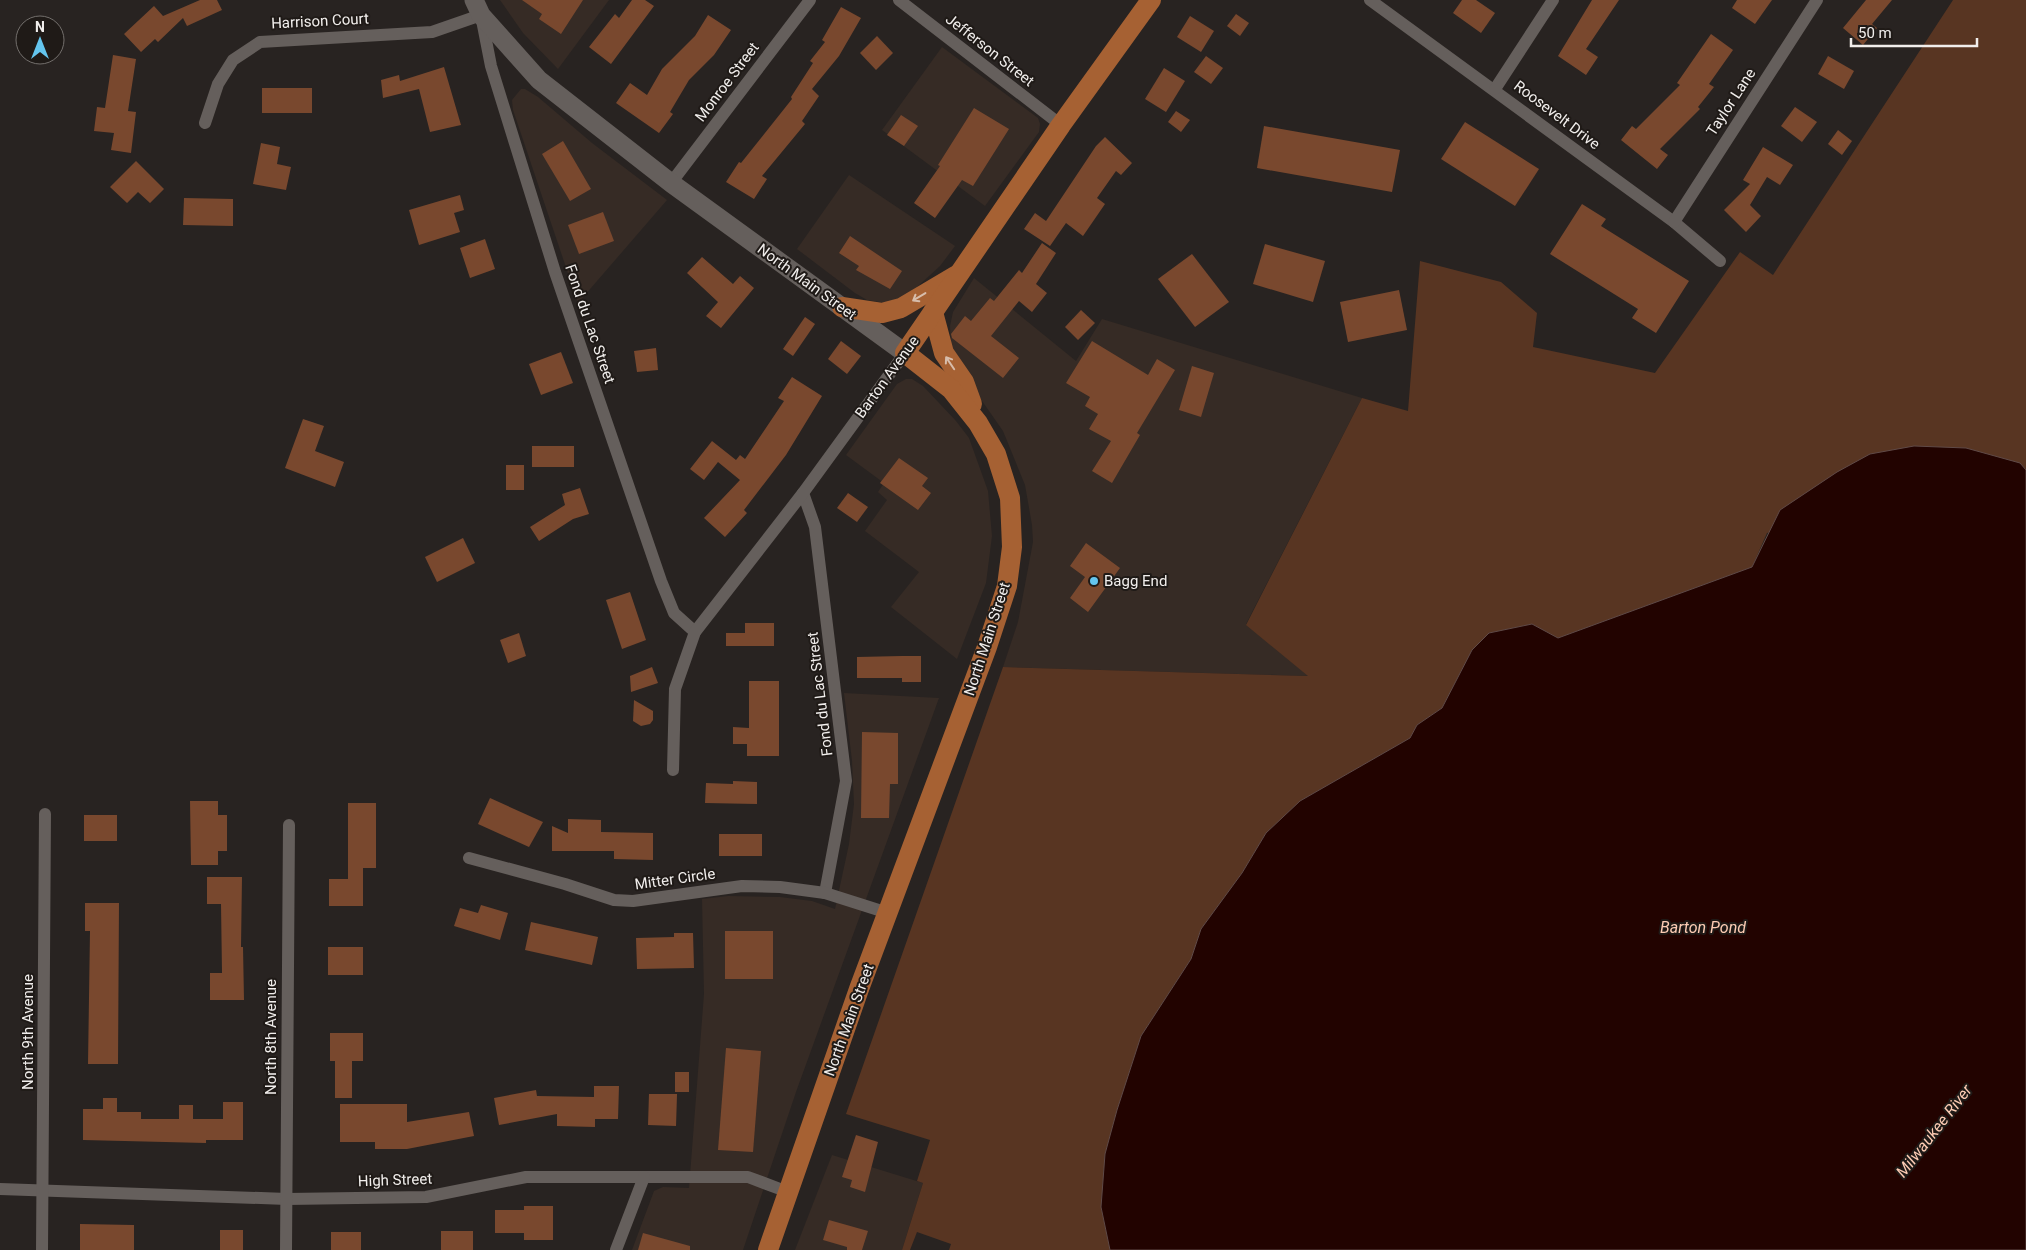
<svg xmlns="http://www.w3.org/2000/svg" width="2026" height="1250" viewBox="0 0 2026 1250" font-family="Roboto,sans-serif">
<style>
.built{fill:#362b25}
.green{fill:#583522}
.water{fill:#220300;stroke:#604a47}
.building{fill:#79482e}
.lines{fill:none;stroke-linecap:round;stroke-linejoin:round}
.street{stroke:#655f5c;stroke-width:12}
.secondary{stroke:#655f5c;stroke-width:19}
.primary{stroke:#a66133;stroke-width:20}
.oneway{stroke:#d7bdab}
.poi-dot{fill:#64c5ee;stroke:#1f1a17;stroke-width:2}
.labels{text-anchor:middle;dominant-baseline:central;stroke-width:4;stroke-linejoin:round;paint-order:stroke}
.street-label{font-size:15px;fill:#f1eeec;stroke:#1f1a17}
.poi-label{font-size:15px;fill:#f1eeec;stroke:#1f1a17;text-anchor:start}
.water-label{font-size:16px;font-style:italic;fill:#fdccb4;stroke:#1f1a17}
</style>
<rect width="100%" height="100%" fill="#282321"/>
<!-- built -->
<g class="built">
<polygon points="500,0 609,0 558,69 523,33"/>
<polygon points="942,47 1038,118 1040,124 1039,132 985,206 882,130"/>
<polygon points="521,89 525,89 538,97 592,143 667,200 578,303 513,110 512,100"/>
<polygon points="849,175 955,246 940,266 906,297 886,303 867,300 855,293 797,249"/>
<polygon points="974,278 1076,361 1102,319 1362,398 1246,624 1309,676 1003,667 1018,622 1033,542 1032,525 1025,485 1003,431 959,368 951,346 950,326 953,312"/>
<polygon points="906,379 912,379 923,386 956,421 969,438 988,491 992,536 986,583 957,659 891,607 919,572 865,531 887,500 878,492 884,483 846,455 897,384"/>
<polygon points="844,693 939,698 796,1092 743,1250 632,1250 654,1191 663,1187 689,1188 704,994 702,899 728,896 780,897 812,901 835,909 849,844 854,804 852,761"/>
<polygon points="832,1155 923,1183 902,1250 795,1250"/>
</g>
<!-- green -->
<polygon class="green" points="1953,0 2026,0 2026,470 2020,463 1767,533 1752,567 1558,638 1532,624 1489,633 1472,650 1442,708 1417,725 1410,738 1300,801 1266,833 1242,873 1201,929 1191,959 1141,1036 1117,1110 1105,1154 1101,1207 1110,1250 949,1250 951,1244 917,1232 910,1250 902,1250 923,1183 917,1181 930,1140 846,1114 1003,667 1308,676 1246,625 1362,398 1408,411 1420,261 1501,282 1537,313 1533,347 1655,373 1740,252 1773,275"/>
<!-- water -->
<polygon class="water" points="1914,446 1966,448 2020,463 2026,470 2026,1250 1110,1250 1101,1207 1105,1154 1117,1110 1141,1036 1191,959 1201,929 1242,873 1266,833 1300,801 1410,738 1417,725 1442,708 1472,650 1489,633 1532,624 1558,638 1752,567 1780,510 1837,472 1870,454"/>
<!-- building -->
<g class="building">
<polygon points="200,0 217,0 222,10 187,26 183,18 158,42 155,39 141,52 124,34 154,6 163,16"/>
<polygon points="522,0 583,0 561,34 539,19 542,14"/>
<polygon points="632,0 645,0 654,6 611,64 589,47 615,14 619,18"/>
<polygon points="1462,0 1476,0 1495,13 1481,33 1453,13"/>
<polygon points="1592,0 1619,0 1586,49 1598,57 1586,75 1558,56"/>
<polygon points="1737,0 1772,0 1755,24 1732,8"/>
<polygon points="1866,0 1892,0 1872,24 1877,28 1863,45 1843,28"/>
<polygon points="841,7 861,18 839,56 812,89 819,96 802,121 805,124 762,176 767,179 754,199 726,182 739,162 741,163 792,99 791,97 813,63 810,61 825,42 822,40"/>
<polygon points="1236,14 1249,23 1240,36 1227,26"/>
<polygon points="708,15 731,30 714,55 689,80 670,112 673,114 659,133 616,103 630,83 647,95 662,69 695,36"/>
<polygon points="1190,16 1214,31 1201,52 1177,37"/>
<polygon points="1711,34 1733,50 1709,84 1714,87 1698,107 1700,109 1660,149 1668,155 1657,169 1621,140 1632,126 1636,129 1680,85 1677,83"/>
<polygon points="877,36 893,53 876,70 860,53"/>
<polygon points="113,55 136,59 128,111 136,112 131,153 111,150 114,133 94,131 97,107 105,108"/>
<polygon points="1206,56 1223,68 1211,84 1194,72"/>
<polygon points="1828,56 1854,71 1844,89 1818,74"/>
<polygon points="444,67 461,125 430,132 419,89 383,98 381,80 399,75 400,81"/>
<polygon points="1164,68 1185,81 1166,112 1145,99"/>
<rect x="262" y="88" width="50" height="25"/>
<polygon points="1795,107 1817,122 1802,142 1781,126"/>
<polygon points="974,108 1009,129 973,186 962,180 935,218 914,203 940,166 938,165"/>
<polygon points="1176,111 1190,120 1181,132 1168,122"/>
<polygon points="901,115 918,126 904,146 887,135"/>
<polygon points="1465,122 1539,169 1515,206 1441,159"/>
<polygon points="1264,126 1400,150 1392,192 1257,168"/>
<polygon points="1838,130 1852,141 1842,155 1828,144"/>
<polygon points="1105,137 1132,163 1121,175 1116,171 1097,198 1105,204 1083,236 1066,223 1050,246 1024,229 1035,213 1046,221 1096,146"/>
<polygon points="563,141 591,189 570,201 542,154"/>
<polygon points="261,143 280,147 277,164 291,167 286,190 253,184"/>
<polygon points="1763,147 1793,165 1780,185 1767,177 1750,205 1761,216 1746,232 1724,210 1750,184 1743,180"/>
<polygon points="136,161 164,189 150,203 138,192 127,203 110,187"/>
<polygon points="460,195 464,210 454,213 460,232 419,245 409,210"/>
<polygon points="184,198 233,199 233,226 183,225"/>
<polygon points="1582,204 1606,219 1601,226 1689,281 1656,333 1632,318 1638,309 1550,254"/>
<polygon points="603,212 614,241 579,254 568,225"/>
<polygon points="850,236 902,271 890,289 856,270 859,266 839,253"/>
<polygon points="485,239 495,269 470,278 460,248"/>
<polygon points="1042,243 1056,253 1036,284 1047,293 1032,312 1019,301 991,336 1019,358 1003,378 952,338 951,334 965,316 971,321 990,298 994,301 1019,270 1022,273"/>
<polygon points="1265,244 1325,261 1313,302 1253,284"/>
<polygon points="1192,254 1229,302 1195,327 1158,279"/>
<polygon points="702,257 733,284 740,276 754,288 721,328 706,316 718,302 687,273"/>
<polygon points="1399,290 1407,330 1348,342 1340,302"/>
<polygon points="1081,310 1095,323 1078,340 1065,327"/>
<polygon points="805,317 815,324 793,356 783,349"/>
<polygon points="841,341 861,356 847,374 828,359"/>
<polygon points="1092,341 1148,375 1157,359 1175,370 1137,433 1140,435 1112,483 1092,471 1111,441 1089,429 1098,414 1085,406 1090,397 1066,383"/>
<polygon points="656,348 658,370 637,372 634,351"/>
<polygon points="561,352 573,383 541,395 529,364"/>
<polygon points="1192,366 1214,373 1201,417 1179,410"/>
<polygon points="792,377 822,396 786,455 744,510 747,513 725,537 704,518 740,480 718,462 704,480 690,469 712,441 736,460 740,455 745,459 784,401 778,398"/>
<polygon points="303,419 324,426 315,451 344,462 335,487 285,468"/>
<rect x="532" y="446" width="42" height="21"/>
<polygon points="899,458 928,478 922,486 931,493 918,510 880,483"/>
<rect x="506" y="465" width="18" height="25"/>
<polygon points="580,488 589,514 573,519 539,541 530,527 565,505 562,494"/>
<polygon points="848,493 868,507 857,522 837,508"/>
<polygon points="463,538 475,563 437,582 425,557"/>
<polygon points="1086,543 1120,568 1088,612 1070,598 1085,577 1070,566"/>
<polygon points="630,592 646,640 622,649 606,600"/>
<polygon points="745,623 774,623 774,646 726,646 726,633 745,633"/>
<polygon points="519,633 526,656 508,663 500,640"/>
<polygon points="902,656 921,656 921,682 902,682 902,678 857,678 857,657"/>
<polygon points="652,667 658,683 631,692 630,676"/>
<polygon points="749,681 779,681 779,756 747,756 747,744 733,744 733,727 749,728"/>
<polygon points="634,700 653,711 653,720 650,724 641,726 633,721"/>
<polygon points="862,732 898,733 898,784 890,784 889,818 861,818"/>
<polygon points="733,781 757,782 757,804 705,803 706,783 733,784"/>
<polygon points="490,798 543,822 529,847 478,824"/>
<polygon points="190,801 218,801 218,815 227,815 227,851 218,851 218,865 191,865"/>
<polygon points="348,803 376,803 376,868 363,868 363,906 329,906 329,879 348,879"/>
<rect x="84" y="815" width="33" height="26"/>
<polygon points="568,819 601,820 601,832 653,833 653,860 614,859 614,851 552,851 552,826 568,833"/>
<rect x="719" y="834" width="43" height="22"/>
<polygon points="207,877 242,877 241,947 243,947 244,1000 210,1000 210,973 222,973 221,904 207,904"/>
<polygon points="85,903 119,903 118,1064 88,1064 90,931 85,931"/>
<polygon points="481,905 508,913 500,940 454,926 460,908 478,913"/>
<polygon points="531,922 598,937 592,965 525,950"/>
<rect x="725" y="931" width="48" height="48"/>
<polygon points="674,933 693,933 694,968 637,969 636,938 674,937"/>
<rect x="328" y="947" width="35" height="28"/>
<polygon points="330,1033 363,1033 363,1061 352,1061 352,1098 335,1098 335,1061 330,1061"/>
<polygon points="726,1048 761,1051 753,1152 718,1150"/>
<rect x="675" y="1072" width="14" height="20"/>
<polygon points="594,1086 619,1086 618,1119 595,1119 595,1127 557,1126 557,1114 499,1125 494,1098 536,1090 537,1096 594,1097"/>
<polygon points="649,1094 677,1094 676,1126 648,1125"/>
<polygon points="103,1098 117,1098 117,1112 141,1112 141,1119 179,1119 179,1105 193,1105 193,1119 223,1119 223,1102 243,1102 243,1140 206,1140 206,1143 83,1140 83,1109 103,1109"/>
<polygon points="340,1104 407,1104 407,1122 469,1112 474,1136 407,1149 375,1149 375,1142 340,1142"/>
<polygon points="856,1135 878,1142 865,1192 850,1187 852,1180 842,1177"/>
<polygon points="524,1206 553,1206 553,1240 524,1240 524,1233 495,1233 495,1210 524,1210"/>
<polygon points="829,1220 868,1231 862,1250 847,1250 847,1247 823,1240"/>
<polygon points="80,1224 134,1225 134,1250 80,1250"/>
<rect x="220" y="1230" width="23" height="20"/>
<rect x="441" y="1231" width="32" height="19"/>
<rect x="331" y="1232" width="30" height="18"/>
<polygon points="643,1233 690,1246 690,1250 638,1250"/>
</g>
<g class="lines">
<!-- street -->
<g class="street">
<polyline points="899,0 1061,125"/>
<polyline points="1370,0 1674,222 1720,261"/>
<polyline points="1495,89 1553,0"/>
<polyline points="205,123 218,84 233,60 260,42 432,32 481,15 491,66 555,272 661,581 674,613 695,632"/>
<polyline points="671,183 810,0"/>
<polyline points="1674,222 1817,0"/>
<polyline points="803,493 815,527 846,781 825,893"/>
<polyline points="673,770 675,689 695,632 803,493 905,353"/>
<polyline points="469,858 565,884 614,900 633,901 742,886 780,887 825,893 888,913"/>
<polyline points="0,1189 287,1199 426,1197 526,1177 748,1177 788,1192"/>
<polyline points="42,1250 45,814"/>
<polyline points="286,1250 289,825"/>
<polyline points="616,1250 644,1177"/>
</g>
<!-- secondary -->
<polyline class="secondary" points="474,0 481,15 539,80 671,183 905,353"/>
<!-- primary -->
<g class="primary">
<polyline points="842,307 882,313 901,308 955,276"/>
<polyline points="933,312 944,353 964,382 972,404"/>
<polyline points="768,1250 859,989 987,647 1007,586 1012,547 1010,498 996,454 978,423 951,389 905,353 1061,125 1151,0"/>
</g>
</g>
<!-- one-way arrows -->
<defs><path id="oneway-shaft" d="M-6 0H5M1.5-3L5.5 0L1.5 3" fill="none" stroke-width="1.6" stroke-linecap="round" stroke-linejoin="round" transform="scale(1.25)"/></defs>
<g class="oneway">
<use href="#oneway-shaft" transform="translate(919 297) rotate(149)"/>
<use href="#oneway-shaft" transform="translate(950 363) rotate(-124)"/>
</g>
<!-- markers -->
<circle class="poi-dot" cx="1094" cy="581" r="5"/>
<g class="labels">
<!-- street labels -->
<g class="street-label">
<text transform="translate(320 21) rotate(-3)">Harrison Court</text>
<text transform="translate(990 50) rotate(38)">Jefferson Street</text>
<text transform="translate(727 82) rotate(-53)">Monroe Street</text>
<text transform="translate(1731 102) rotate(-57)">Taylor Lane</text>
<text transform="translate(1557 115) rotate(37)">Roosevelt Drive</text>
<text transform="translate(807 282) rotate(36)">North Main Street</text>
<text transform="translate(590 324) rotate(71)">Fond du Lac Street</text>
<text transform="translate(887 377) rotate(-54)">Barton Avenue</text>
<text transform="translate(987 639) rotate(-72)">North Main Street</text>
<text transform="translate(820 694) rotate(-97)">Fond du Lac Street</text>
<text transform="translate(675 879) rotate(-8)">Mitter Circle</text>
<text transform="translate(849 1020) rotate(-70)">North Main Street</text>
<text transform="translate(28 1032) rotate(-90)">North 9th Avenue</text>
<text transform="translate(271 1037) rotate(-90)">North 8th Avenue</text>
<text transform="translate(395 1180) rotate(-2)">High Street</text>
</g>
<!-- poi labels -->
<g class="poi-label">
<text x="1104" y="581">Bagg End</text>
</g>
<!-- water labels -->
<g class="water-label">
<text x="1703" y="927">Barton Pond</text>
<text transform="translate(1934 1131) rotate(-52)">Milwaukee River</text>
</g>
</g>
<!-- north arrow -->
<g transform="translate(40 40)"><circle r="24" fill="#1f1a17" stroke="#736f6c"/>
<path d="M0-4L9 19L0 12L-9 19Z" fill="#64c5ee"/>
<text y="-8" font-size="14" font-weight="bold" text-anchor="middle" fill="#f1eeec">N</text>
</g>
<!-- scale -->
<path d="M1851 38v8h126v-8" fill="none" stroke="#f1eeec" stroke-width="2.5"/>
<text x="1858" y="38" font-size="15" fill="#f1eeec" stroke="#1f1a17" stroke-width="4" paint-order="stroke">50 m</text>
</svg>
